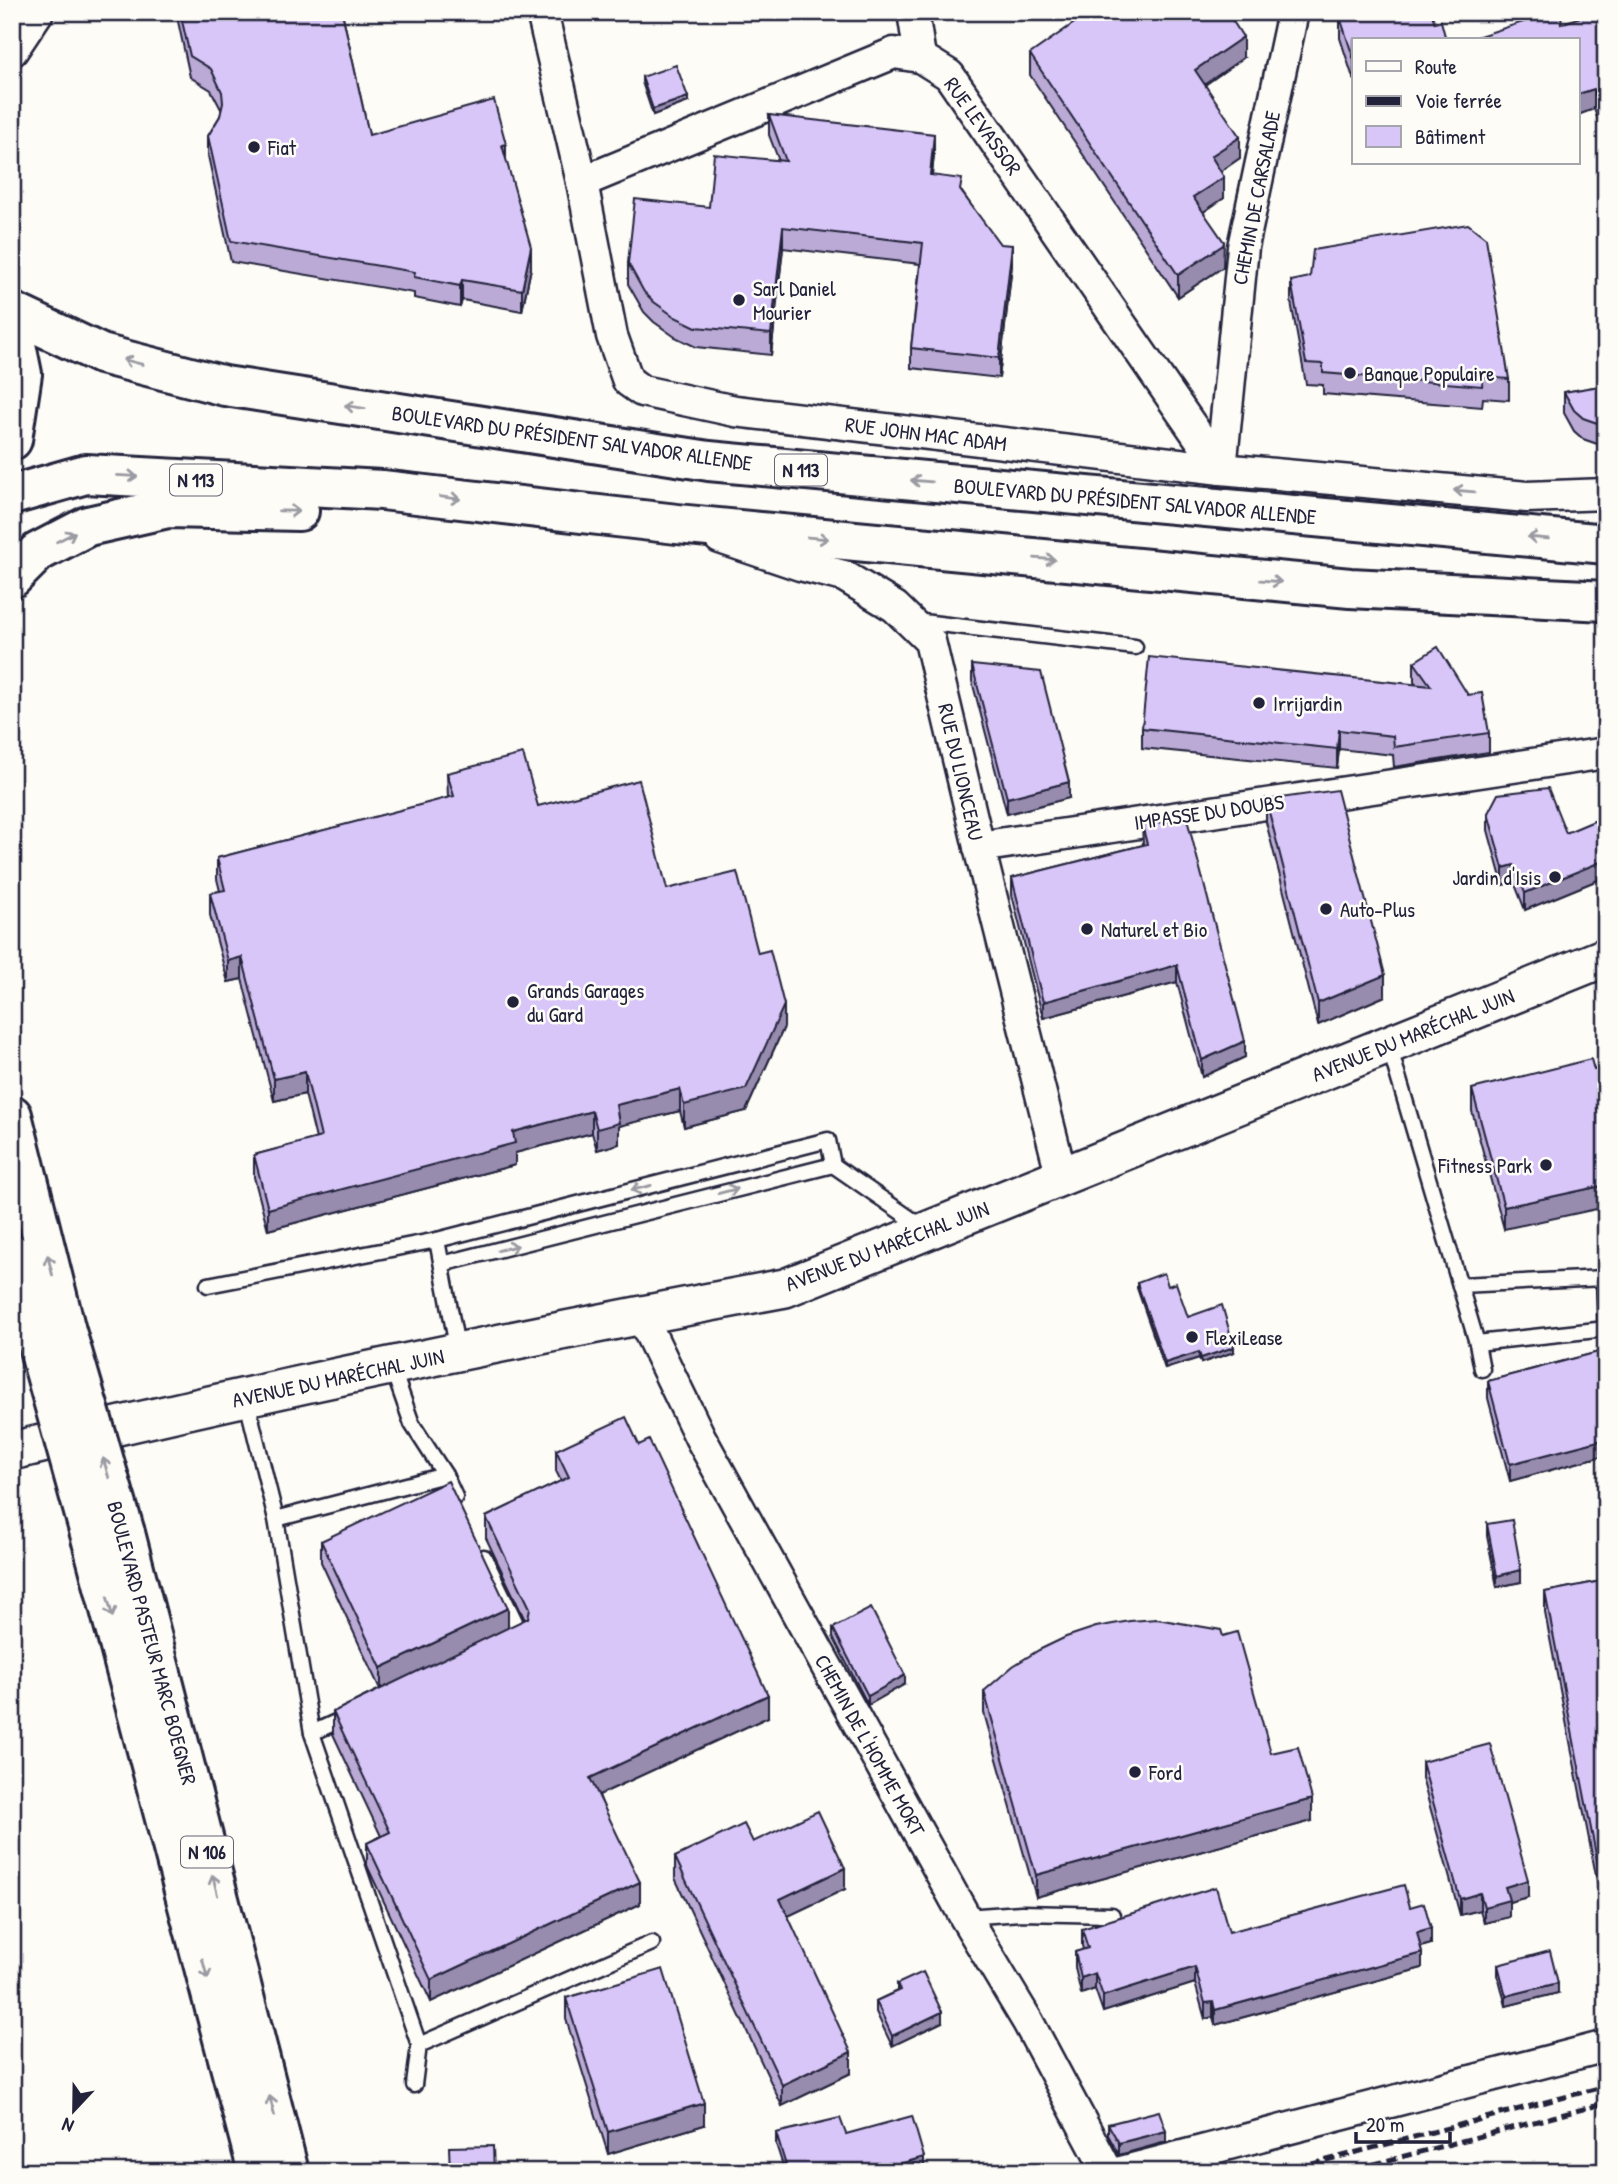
<svg xmlns="http://www.w3.org/2000/svg" width="1618" height="2184" viewBox="0 0 1618 2184" font-family="'Patrick Hand',sans-serif">
<style>
.lines{fill:none;stroke-linecap:round;stroke-linejoin:round}
.service-casing{stroke:#22223b;stroke-width:19}
.minor-casing{stroke:#22223b;stroke-width:35}
.tertiary-casing{stroke:#22223b;stroke-width:42}
.primary-casing{stroke:#22223b;stroke-width:44}
.service{stroke:#fdfcf7;stroke-width:14}
.minor{stroke:#fdfcf7;stroke-width:30}
.tertiary{stroke:#fdfcf7;stroke-width:37}
.primary{stroke:#fdfcf7;stroke-width:38}
.rail{stroke:#22223b;stroke-width:5;stroke-dasharray:10 5;stroke-linecap:butt}
.primary-bridge-casing{stroke:#22223b;stroke-width:44;stroke-linecap:butt}
.primary-bridge{stroke:#fdfcf7;stroke-width:38}
.wall{fill:#baaad5;stroke:#22223b;stroke-width:2}
.shaded-wall{fill:#978bae;stroke:#22223b;stroke-width:2}
.building{fill:#d8c6f8;stroke:#22223b;stroke-width:2}
.oneway{stroke:#9a9aa2}
.poi-dot{fill:#22223b;stroke:#fdfcf7;stroke-width:2.5}
.labels{text-anchor:middle;dominant-baseline:central;stroke-width:5;stroke-linejoin:round;paint-order:stroke}
.shield{fill:#fdfcf7;stroke:#646373;stroke-width:2}
.shield-label{font-size:19px;font-weight:bold;fill:#22223b}
.street-label{font-size:21px;fill:#22223b;stroke:#fdfcf7}
.poi-label{font-size:21px;fill:#22223b;stroke:#fdfcf7;text-anchor:start}
</style>
<rect width="100%" height="100%" fill="#fdfcf7"/>
<filter id="ink" filterUnits="userSpaceOnUse"><feTurbulence type="fractalNoise" baseFrequency=".0143" numOctaves="2"/><feDisplacementMap in="SourceGraphic" scale="14" xChannelSelector="R" yChannelSelector="G"/><feConvolveMatrix kernelMatrix="1 2 1 2 8 2 1 2 1" color-interpolation-filters="sRGB"/></filter>
<g filter="url(#ink)">
<g class="lines">
<!-- service casing -->
<g class="service-casing">
<g id="service">
<polyline points="914,621 1135,647"/>
<polyline points="1389,1046 1477,1343 1482,1369"/>
<polyline points="833,1165 924,1228"/>
<polyline points="437,1240 828,1140 833,1165 442,1264"/>
<polyline points="208,1285 437,1240 458,1352"/>
<polyline points="1460,1285 1604,1278 1606,1329"/>
<polyline points="1477,1343 1606,1329"/>
<polyline points="392,1367 412,1424 445,1475 455,1497"/>
<polyline points="246,1398 276,1519"/>
<polyline points="484,1557 521,1634 516,1637"/>
<polyline points="349,1716 312,1733 419,2045 652,1943"/>
<polyline points="312,1733 276,1519 445,1475"/>
<polyline points="965,1917 1021,1913 1112,1915"/>
<polyline points="414,2085 419,2045"/>
</g>
</g>
<!-- minor casing -->
<g class="minor-casing">
<g id="minor">
<polyline points="542,12 582,182 612,336 628,381 642,391 735,411 1221,469 1527,497 1606,494"/>
<polyline points="913,12 920,57"/>
<polyline points="12,51 38,12"/>
<polyline points="582,182 894,53 920,57 949,75 1221,469"/>
<polyline points="1221,469 1243,247 1293,12"/>
<polyline points="720,538 800,565 844,576 895,607 930,641 979,847 1062,1178"/>
<polyline points="979,847 1606,753"/>
<polyline points="641,1315 700,1437 965,1917 1028,2022 1108,2172"/>
<polyline points="1121,2172 1606,2046"/>
</g>
</g>
<!-- tertiary casing -->
<g class="tertiary-casing">
<path id="tertiary" d="M12,1451C268,1389 527,1336 785,1288L1606,957"/>
</g>
<!-- primary casing -->
<g class="primary-casing">
<g id="primary">
<polyline points="12,312 101,354 225,386 709,461 1606,544"/>
<polyline points="12,325 22,374 12,440"/>
<polyline points="12,495 86,474 382,490 677,524 1350,588 1606,601"/>
<polyline points="12,578 38,552 88,526 168,508 299,511"/>
<polyline points="12,1115 66,1331"/>
<polyline points="12,1254 37,1342"/>
<polyline points="125,1533 289,2172"/>
<polyline points="92,1541 258,2172"/>
</g>
</g>
<!-- service -->
<use href="#service" class="service"/>
<!-- minor -->
<use href="#minor" class="minor"/>
<!-- tertiary -->
<use href="#tertiary" class="tertiary"/>
<!-- primary -->
<use href="#primary" class="primary"/>
<!-- rail -->
<g class="rail">
<polyline points="1282,2172 1606,2086"/>
<polyline points="1344,2172 1606,2103"/>
</g>
<!-- primary-bridge casing -->
<g class="primary-bridge-casing">
<g id="primary-bridge">
<polyline points="66,1331 125,1533"/>
<polyline points="37,1342 92,1541"/>
</g>
</g>
<!-- primary-bridge -->
<use href="#primary-bridge" class="primary-bridge"/>
</g>
<!-- wall -->
<g class="wall">
<polygon points="176,12 342,12 369,135 506,161 531,268 522,311 462,300 460,307 414,298 414,293 231,262 208,156 208,136 220,116 222,111 211,90 190,77"/>
<polygon points="1606,12 1606,140 1605,140 1594,109 1562,24"/>
<polygon points="1340,17 1435,23 1354,40 1354,81 1340,38"/>
<polygon points="1030,54 1243,58 1205,85 1240,158 1221,171 1224,198 1203,212 1223,267 1178,297 1030,75"/>
<polygon points="642,77 688,102 653,115 642,82"/>
<polygon points="769,115 934,154 932,175 962,192 1012,265 999,378 911,368 911,348 920,264 783,248 771,355 696,347 675,337 654,322 644,312 628,284 628,263 709,207 779,161 769,135"/>
<polygon points="1291,281 1509,379 1509,400 1483,398 1482,407 1323,394 1323,385 1306,384 1291,302"/>
<polygon points="1606,385 1606,447 1583,439 1574,431 1564,413 1564,392"/>
<polygon points="1414,662 1489,733 1489,752 1394,767 1393,755 1339,749 1337,768 1142,748 1142,728 1416,685 1414,682"/>
<polygon points="972,665 1069,798 1007,814 972,681"/>
<polygon points="447,773 538,806 667,889 758,953 784,1027 746,1111 684,1127 680,1111 619,1126 619,1144 597,1150 592,1133 515,1153 515,1165 268,1230 254,1177 254,1155 316,1139 305,1094 274,1101 242,979 228,982 210,915 210,893 220,891 217,879 217,858 448,798"/>
<polygon points="1266,800 1385,996 1318,1025 1266,822"/>
<polygon points="1488,813 1566,833 1606,816 1606,879 1605,877 1525,910 1514,882 1503,885 1488,830"/>
<polygon points="1142,825 1245,1057 1202,1077 1177,982 1043,1018 1012,895 1012,878 1143,845"/>
<polygon points="1594,1070 1504,1229 1472,1111 1472,1089"/>
<polygon points="1137,1283 1168,1286 1188,1317 1234,1352 1201,1363 1199,1358 1165,1369 1137,1288"/>
<polygon points="1606,1350 1606,1455 1510,1481 1488,1398 1488,1381"/>
<polygon points="556,1450 768,1717 599,1795 640,1904 431,2002 369,1870 367,1865 367,1843 381,1836 333,1734 333,1712 380,1689 321,1562 321,1541 508,1628 525,1620 486,1538 486,1517 561,1481 556,1471"/>
<polygon points="1487,1524 1521,1582 1497,1587 1487,1536"/>
<polygon points="1606,1580 1606,1927 1545,1613 1545,1592"/>
<polygon points="833,1628 905,1684 868,1705 833,1637"/>
<polygon points="984,1691 1271,1753 1312,1821 1036,1897 984,1713"/>
<polygon points="1422,1762 1528,1897 1509,1902 1509,1917 1484,1923 1480,1910 1460,1915 1422,1778"/>
<polygon points="753,1842 845,1889 788,1916 851,2073 782,2106 675,1878 675,1857"/>
<polygon points="1410,1907 1431,1944 1421,1947 1422,1968 1215,2025 1213,2017 1205,2019 1195,1983 1103,2012 1095,1989 1081,1994 1075,1968 1075,1952 1083,1950 1082,1945 1082,1929 1229,1932"/>
<polygon points="1498,1965 1558,1993 1506,2006 1498,1975"/>
<polygon points="897,1984 942,2022 892,2046 876,2012 876,2001 897,1991"/>
<polygon points="566,1998 704,2125 608,2154 566,2019"/>
<polygon points="1108,2124 1166,2142 1119,2155 1108,2135"/>
<polygon points="776,2133 846,2134 924,2168 911,2172 785,2172 776,2144"/>
</g>
<!-- shaded-wall -->
<g class="shaded-wall">
<polygon points="1243,37 1243,58 1195,91 1195,70"/>
<polygon points="1594,89 1594,109 1578,115 1578,94"/>
<polygon points="688,97 688,102 653,115 653,109"/>
<polygon points="1605,120 1606,120 1605,140"/>
<polygon points="934,134 934,154 930,195 930,175"/>
<polygon points="1240,137 1240,158 1211,178 1211,156"/>
<polygon points="506,144 506,165 502,145"/>
<polygon points="1224,177 1224,198 1193,219 1193,197"/>
<polygon points="783,227 783,248 771,355 771,334"/>
<polygon points="1224,242 1223,267 1178,297 1178,275"/>
<polygon points="1012,245 1012,265 999,378 999,358"/>
<polygon points="531,247 531,268 522,311 522,290"/>
<polygon points="462,280 462,300 460,307 460,286"/>
<polygon points="1339,730 1339,749 1337,768 1337,749"/>
<polygon points="1069,782 1069,798 1007,814 1007,798"/>
<polygon points="1605,860 1605,877 1525,910 1525,893"/>
<polygon points="1514,865 1514,882 1503,885 1503,868"/>
<polygon points="242,957 242,979 228,982 228,961"/>
<polygon points="1177,965 1177,982 1043,1018 1043,1002"/>
<polygon points="1385,975 1385,996 1318,1025 1318,1003"/>
<polygon points="784,1005 784,1027 746,1111 684,1127 684,1105"/>
<polygon points="1245,1041 1245,1057 1202,1077 1202,1060"/>
<polygon points="305,1072 305,1094 274,1101 274,1079"/>
<polygon points="680,1089 680,1111 619,1126 619,1144 597,1150 597,1129 616,1105"/>
<polygon points="592,1111 592,1133 515,1153 515,1165 268,1230 268,1209 513,1132"/>
<polygon points="1606,1185 1606,1207 1504,1229 1504,1207"/>
<polygon points="1234,1347 1234,1352 1201,1363 1201,1358"/>
<polygon points="1199,1352 1199,1358 1165,1369 1165,1363"/>
<polygon points="1606,1439 1606,1455 1510,1481 1510,1464"/>
<polygon points="1521,1570 1521,1582 1497,1587 1497,1576"/>
<polygon points="508,1608 508,1629 381,1690 381,1668"/>
<polygon points="905,1675 905,1684 868,1705 868,1696"/>
<polygon points="768,1695 768,1717 590,1799 590,1778"/>
<polygon points="1312,1799 1312,1821 1036,1897 1036,1875"/>
<polygon points="845,1868 845,1889 780,1920 780,1899"/>
<polygon points="1528,1880 1528,1897 1509,1902 1509,1917 1484,1923 1484,1907 1505,1887"/>
<polygon points="640,1882 640,1904 431,2002 431,1980"/>
<polygon points="1480,1893 1480,1910 1460,1915 1460,1899"/>
<polygon points="1431,1928 1431,1944 1417,1948 1417,1932"/>
<polygon points="1422,1953 1422,1968 1215,2025 1215,2010"/>
<polygon points="1195,1967 1195,1983 1103,2012 1103,1996"/>
<polygon points="1095,1973 1095,1989 1081,1994 1081,1978"/>
<polygon points="1558,1983 1558,1993 1506,2006 1506,1996"/>
<polygon points="1213,2002 1213,2017 1205,2019 1205,2003"/>
<polygon points="942,2012 942,2022 892,2046 892,2036"/>
<polygon points="851,2052 851,2073 782,2106 782,2085"/>
<polygon points="704,2103 704,2125 608,2154 608,2132"/>
<polygon points="1166,2131 1166,2142 1119,2155 1119,2143"/>
<polygon points="924,2157 924,2168 911,2172 871,2172"/>
<polygon points="855,2165 855,2172 829,2172"/>
</g>
<!-- building -->
<g class="building">
<polygon points="180,12 342,12 369,135 494,100 506,144 502,145 531,247 522,290 462,280 460,286 414,277 415,272 231,241 208,136 220,116 223,103 222,92 211,69 190,56"/>
<polygon points="1090,12 1227,12 1243,37 1195,70 1240,137 1211,156 1224,177 1193,197 1224,242 1223,245 1178,275 1030,54"/>
<polygon points="1355,12 1431,12 1435,23 1441,21 1446,40 1354,40 1354,60 1340,17"/>
<polygon points="1554,12 1562,12 1561,24 1594,12 1606,12 1606,120 1605,120 1594,89 1578,94 1578,40 1467,40"/>
<polygon points="676,65 688,97 653,109 642,77"/>
<polygon points="769,115 934,134 930,175 962,179 960,190 1000,244 1012,245 999,358 911,348 923,243 783,227 771,334 696,327 675,317 654,302 644,292 628,263 635,199 709,207 714,154 786,161"/>
<polygon points="1468,224 1486,238 1509,379 1483,377 1482,386 1323,373 1323,364 1306,363 1291,281 1310,277 1313,250"/>
<polygon points="1606,385 1606,426 1583,418 1574,410 1564,392"/>
<polygon points="1438,647 1468,695 1482,693 1489,733 1394,747 1393,736 1339,730 1337,749 1142,728 1149,657 1431,686 1414,662"/>
<polygon points="972,665 1041,672 1069,782 1007,798"/>
<polygon points="523,754 538,806 639,780 667,889 737,872 758,953 770,950 784,1005 746,1089 684,1105 680,1089 616,1105 619,1123 597,1129 592,1111 513,1132 515,1143 268,1209 254,1155 321,1137 305,1072 274,1079 242,957 228,961 210,893 225,890 217,858 454,796 447,773"/>
<polygon points="1548,788 1566,833 1606,816 1606,863 1605,860 1525,893 1514,865 1503,868 1488,813 1498,794"/>
<polygon points="1337,790 1385,975 1318,1003 1266,800"/>
<polygon points="1187,819 1245,1041 1202,1060 1177,965 1043,1002 1012,878 1147,844 1142,825"/>
<polygon points="1591,1059 1594,1070 1598,1069 1606,1101 1606,1185 1504,1207 1472,1089"/>
<polygon points="1164,1273 1168,1286 1176,1283 1188,1317 1222,1305 1234,1347 1201,1358 1199,1352 1165,1363 1137,1283"/>
<polygon points="1606,1350 1606,1439 1510,1464 1488,1381"/>
<polygon points="626,1417 639,1445 649,1440 768,1695 590,1778 640,1882 431,1980 369,1848 367,1843 390,1832 333,1712 528,1618 530,1608 486,1517 569,1477 556,1450"/>
<polygon points="448,1481 508,1608 381,1668 321,1541"/>
<polygon points="1512,1520 1521,1570 1497,1576 1487,1524"/>
<polygon points="1606,1580 1606,1906 1545,1592"/>
<polygon points="871,1608 905,1675 868,1696 833,1628"/>
<polygon points="1157,1619 1221,1630 1223,1636 1237,1632 1271,1753 1298,1747 1312,1799 1036,1875 984,1691 1013,1666 1039,1650 1066,1637 1096,1627 1130,1621"/>
<polygon points="1490,1744 1528,1880 1505,1887 1509,1900 1484,1907 1480,1893 1460,1899 1422,1762"/>
<polygon points="818,1811 845,1868 780,1899 851,2052 782,2085 675,1857 744,1824 753,1842"/>
<polygon points="1404,1885 1410,1907 1424,1903 1431,1928 1417,1932 1422,1953 1215,2010 1213,2002 1205,2003 1195,1967 1103,1996 1095,1973 1081,1978 1075,1952 1088,1948 1082,1929 1216,1887 1229,1932"/>
<polygon points="1550,1951 1558,1983 1506,1996 1498,1965"/>
<polygon points="663,1969 704,2103 608,2132 566,1998"/>
<polygon points="923,1972 942,2012 892,2036 876,2001 900,1990 897,1984"/>
<polygon points="1159,2111 1166,2131 1119,2143 1108,2124"/>
<polygon points="912,2116 924,2157 871,2172 857,2172 855,2165 829,2172 788,2172 776,2133 840,2118 846,2134"/>
<polygon points="493,2146 494,2172 450,2172 449,2147"/>
<polygon points="732,2168 733,2172 707,2172"/>
</g>
<!-- one-way arrows -->
<defs><path id="oneway-shaft" d="M-6 0H5M1.5-3L5.5 0L1.5 3" fill="none" stroke-width="1.6" stroke-linecap="round" stroke-linejoin="round" transform="scale(1.75)"/></defs>
<g class="oneway">
<use href="#oneway-shaft" transform="translate(133 362) rotate(-165)"/>
<use href="#oneway-shaft" transform="translate(355 407) rotate(-171)"/>
<use href="#oneway-shaft" transform="translate(127 476) rotate(3)"/>
<use href="#oneway-shaft" transform="translate(921 481) rotate(-175)"/>
<use href="#oneway-shaft" transform="translate(1464 491) rotate(-175)"/>
<use href="#oneway-shaft" transform="translate(450 498) rotate(7)"/>
<use href="#oneway-shaft" transform="translate(289 511) rotate(1)"/>
<use href="#oneway-shaft" transform="translate(66 537) rotate(-27)"/>
<use href="#oneway-shaft" transform="translate(818 538) rotate(5)"/>
<use href="#oneway-shaft" transform="translate(1538 538) rotate(-175)"/>
<use href="#oneway-shaft" transform="translate(1045 559) rotate(5)"/>
<use href="#oneway-shaft" transform="translate(1271 581) rotate(5)"/>
<use href="#oneway-shaft" transform="translate(641 1188) rotate(166)"/>
<use href="#oneway-shaft" transform="translate(728 1191) rotate(-14)"/>
<use href="#oneway-shaft" transform="translate(508 1248) rotate(-14)"/>
<use href="#oneway-shaft" transform="translate(50 1265) rotate(-104)"/>
<use href="#oneway-shaft" transform="translate(106 1468) rotate(-106)"/>
<use href="#oneway-shaft" transform="translate(110 1607) rotate(75)"/>
<use href="#oneway-shaft" transform="translate(215 1885) rotate(-104)"/>
<use href="#oneway-shaft" transform="translate(205 1969) rotate(75)"/>
<use href="#oneway-shaft" transform="translate(272 2106) rotate(-104)"/>
</g>
</g>
<!-- markers -->
<g class="poi-dot">
<circle cx="254" cy="147" r="7"/>
<circle cx="739" cy="300" r="7"/>
<circle cx="1350" cy="373" r="7"/>
<circle cx="1259" cy="703" r="7"/>
<circle cx="1555" cy="877" r="7"/>
<circle cx="1326" cy="909" r="7"/>
<circle cx="1087" cy="929" r="7"/>
<circle cx="513" cy="1002" r="7"/>
<circle cx="1546" cy="1165" r="7"/>
<circle cx="1192" cy="1337" r="7"/>
<circle cx="1135" cy="1772" r="7"/>
</g>
<g class="labels">
<!-- shield labels -->
<g class="shield">
<rect x="775" y="454.5" width="52" height="31" rx="5"/>
<rect x="170" y="464.5" width="52" height="31" rx="5"/>
<rect x="181" y="1836.5" width="52" height="31" rx="5"/>
</g>
<g class="shield-label">
<text x="801" y="470">N 113</text>
<text x="196" y="480">N 113</text>
<text x="207" y="1852">N 106</text>
</g>
<!-- street labels -->
<g class="street-label">
<text transform="translate(983 126) rotate(54)">RUE LEVASSOR</text>
<text transform="translate(1256 198) rotate(-79)">CHEMIN DE CARSALADE</text>
<text transform="translate(926 434) rotate(7)">RUE JOHN MAC ADAM</text>
<text transform="translate(572 438) rotate(8)">BOULEVARD DU PRÉSIDENT SALVADOR ALLENDE</text>
<text transform="translate(1135 501) rotate(5)">BOULEVARD DU PRÉSIDENT SALVADOR ALLENDE</text>
<text transform="translate(961 772) rotate(77)">RUE DU LIONCEAU</text>
<text transform="translate(1209 812) rotate(-8)">IMPASSE DU DOUBS</text>
<text transform="translate(1413 1035) rotate(-22)">AVENUE DU MARÉCHAL JUIN</text>
<text transform="translate(887 1246) rotate(-21)">AVENUE DU MARÉCHAL JUIN</text>
<text transform="translate(338 1378) rotate(-12)">AVENUE DU MARÉCHAL JUIN</text>
<text transform="translate(152 1643) rotate(75)">BOULEVARD PASTEUR MARC BOEGNER</text>
<text transform="translate(870 1745) rotate(61)">CHEMIN DE L'HOMME MORT</text>
</g>
<!-- poi labels -->
<g class="poi-label">
<text x="268" y="147">Fiat</text>
<text x="753" y="288">Sarl Daniel<tspan x="753" dy="24">Mourier</tspan></text>
<text x="1364" y="373">Banque Populaire</text>
<text x="1273" y="703">Irrijardin</text>
<text x="1541" y="877" text-anchor="end">Jardin d'Isis</text>
<text x="1340" y="909">Auto-Plus</text>
<text x="1101" y="929">Naturel et Bio</text>
<text x="527" y="990">Grands Garages<tspan x="527" dy="24">du Gard</tspan></text>
<text x="1532" y="1165" text-anchor="end">Fitness Park</text>
<text x="1206" y="1337">FlexiLease</text>
<text x="1149" y="1772">Ford</text>
</g>
</g>
<!-- margin -->
<rect width="1618" height="2184" fill="none" stroke="#fdfcf7" stroke-width="42"/>
<rect x="21" y="21" width="1576" height="2142" fill="none" stroke="#22223b" stroke-width="2.5" filter="url(#ink)"/>
<!-- legend -->
<rect x="1352" y="38" width="228" height="126" fill="#fdfcf7" stroke="#a5a5ac" stroke-width="2"/>
<rect x="1366" y="61" width="35" height="10" fill="#fdfcf7" stroke="#a5a5ac" stroke-width="2"/>
<text x="1415" y="74" font-size="21" fill="#22223b">Route</text>
<rect x="1366" y="96" width="35" height="10" fill="#22223b" stroke="#a5a5ac" stroke-width="2"/>
<text x="1415" y="108" font-size="21" fill="#22223b">Voie ferrée</text>
<rect x="1366" y="126" width="35" height="21" fill="#d8c6f8" stroke="#a5a5ac" stroke-width="2"/>
<text x="1415" y="144" font-size="21" fill="#22223b">Bâtiment</text>
<!-- north arrow -->
<g transform="translate(74 2110) rotate(202)" stroke="#fdfcf7" stroke-width="5" paint-order="stroke">
<path d="M0-5L12 26L0 18L-12 26Z" fill="#22223b"/>
<text y="-10" font-size="19" font-weight="bold" text-anchor="middle" fill="#22223b">N</text>
</g>
<!-- scale -->
<path d="M1356 2132v10h94v-10" fill="none" stroke="#22223b" stroke-width="3.5"/>
<text x="1366" y="2132" font-size="21" fill="#22223b" stroke="#fdfcf7" stroke-width="5" paint-order="stroke">20 m</text>
</svg>
